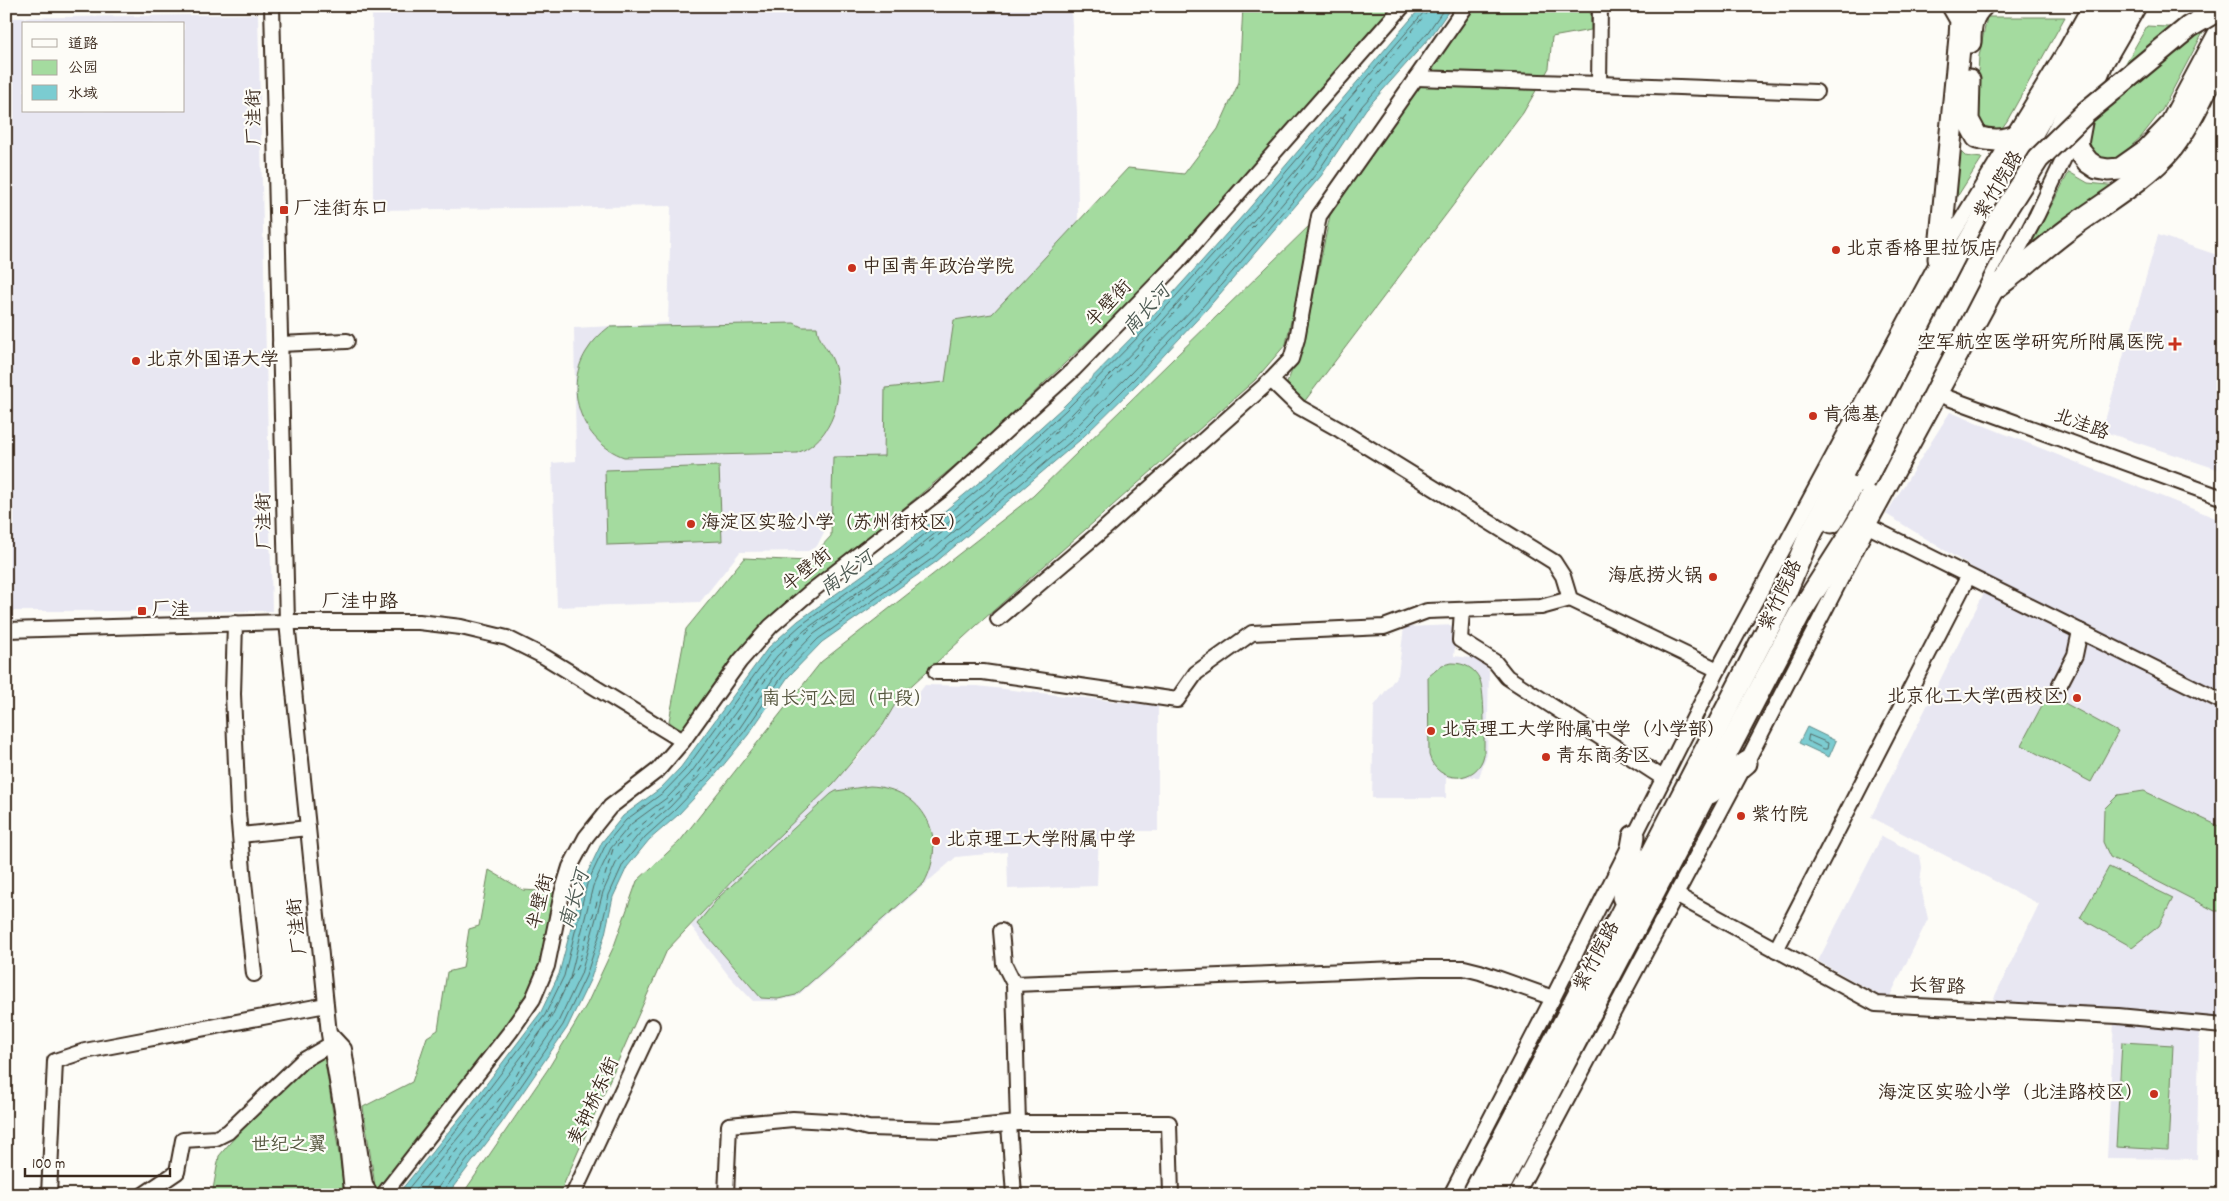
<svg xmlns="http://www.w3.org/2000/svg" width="2229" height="1201" viewBox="0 0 2229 1201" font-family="Dekko,'LXGW WenKai TC',sans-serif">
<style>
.built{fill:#e8e7f2;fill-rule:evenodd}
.green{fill:#a4db9f;stroke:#70825e}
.water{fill:#7bccd1;stroke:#618b89}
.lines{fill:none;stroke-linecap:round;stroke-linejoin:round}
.shore{stroke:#556b66;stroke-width:1}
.ferry{stroke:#4e5b54;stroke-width:1;stroke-dasharray:6 5;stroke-linecap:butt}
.minor-casing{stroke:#3b2a1e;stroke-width:18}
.highway-casing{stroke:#3b2a1e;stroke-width:25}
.minor{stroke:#fdfcf7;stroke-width:14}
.highway{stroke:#fdfcf7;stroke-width:21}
.highway-bridge-casing{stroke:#3b2a1e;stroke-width:25;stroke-linecap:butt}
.highway-bridge{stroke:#fdfcf7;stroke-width:21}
.poi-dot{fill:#c8321e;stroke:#fdfcf7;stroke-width:2}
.labels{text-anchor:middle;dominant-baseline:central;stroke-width:4.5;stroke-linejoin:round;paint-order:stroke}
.street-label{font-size:19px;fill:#3b2a1e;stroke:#fdfcf7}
.poi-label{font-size:19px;fill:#3b2a1e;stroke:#fdfcf7;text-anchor:start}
.park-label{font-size:19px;fill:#55563e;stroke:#fdfcf7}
.water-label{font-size:20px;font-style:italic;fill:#4e5b54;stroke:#fdfcf7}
</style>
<rect width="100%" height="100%" fill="#fdfcf7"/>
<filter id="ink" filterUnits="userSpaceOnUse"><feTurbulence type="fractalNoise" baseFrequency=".02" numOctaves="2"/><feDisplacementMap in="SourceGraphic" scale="10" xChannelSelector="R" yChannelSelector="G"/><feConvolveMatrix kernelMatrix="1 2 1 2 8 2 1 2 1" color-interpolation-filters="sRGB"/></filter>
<g filter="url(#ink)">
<!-- built -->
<g class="built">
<polygon points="372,6 761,6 1071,9 1077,112 1078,222 992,314 954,320 945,383 884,456 833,498 832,516 817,546 808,551 740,552 700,602 557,607 552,463 576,461 574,328 668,323 671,206 373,210"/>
<path d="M258,14L272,611H6V18ZM24,24H184V111H24Z"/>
<polygon points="2158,235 2223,257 2223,471 2102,431"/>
<polygon points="1950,412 2223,521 2223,1018 2115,1008 1992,1002 2039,904 1871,817 1991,579 1886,514"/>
<polygon points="1457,625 1454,656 1480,659 1486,664 1489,672 1487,755 1479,777 1446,778 1446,798 1372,798 1374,706 1398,675 1404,627"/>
<polygon points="925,685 977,686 1158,706 1158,831 1099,831 1097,886 1008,889 1007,852 956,857 796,997 775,1001 753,1001 729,976 691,926 735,878 857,758 883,725 900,696 914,699"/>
<polygon points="1882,836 1920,856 1922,867 1920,883 1928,919 1888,1000 1818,961"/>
<polygon points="2114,1021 2199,1030 2197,1159 2107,1158"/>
</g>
<!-- green -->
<g class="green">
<polygon points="1243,6 1394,6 1254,165 1129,302 976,448 769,620 680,731 669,721 686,629 744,558 808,561 831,536 833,457 884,456 885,388 945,382 954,320 992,314 1128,168 1184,174 1218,129 1239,82"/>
<polygon points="1474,6 1590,6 1591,30 1552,37 1549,68 1523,113 1304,402 1287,383 1304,341 1330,215"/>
<polygon points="1987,17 2065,17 2007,121 2002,128 1988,132 1975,120 1979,56"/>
<polygon points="2147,26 2205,29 2162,110 2141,137 2119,157 2105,160 2093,153 2088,141 2090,126"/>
<polygon points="1956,147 1965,156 1982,158 1948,211"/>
<polygon points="2069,172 2088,183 2118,186 2048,236 2033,241"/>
<polygon points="1312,223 1286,344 1255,380 976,626 900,696 883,725 833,784 735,878 667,950 559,1195 462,1195 548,1069 587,1004 614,946 637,881 680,841 821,662 1033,496"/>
<path d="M794,323L802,327H817C818,341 828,348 833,361C846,395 833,440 797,453L624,457C582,442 563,390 586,352C592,342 600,334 609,327Z"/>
<polygon points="719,466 722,541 607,545 605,470"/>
<path d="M1452,663C1464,663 1475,668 1480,680C1485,694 1484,738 1484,755C1478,784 1437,785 1429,755L1428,677L1442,665Z"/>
<polygon points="2048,694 2118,732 2091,782 2021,745"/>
<path d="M870,786C923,788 949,837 924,883L796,995L778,999L761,998L697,924L719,897L831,794L836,791Z"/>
<polygon points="2144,791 2223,828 2223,911 2215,911 2110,857 2103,842 2104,809 2118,795"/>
<polygon points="2109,867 2173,898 2159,926 2132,947 2080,918"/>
<polygon points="489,870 523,890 555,892 537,973 515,1016 376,1192 363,1107 412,1082 427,1037 438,1030 447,972 463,968 469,929 479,926"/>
<polygon points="2122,1042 2173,1045 2168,1150 2116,1147"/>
<polygon points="324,1053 345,1195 212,1195 219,1156 302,1057"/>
</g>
<!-- water -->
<g class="water">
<polygon points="1422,6 1452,6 1432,35 1366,109 1321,176 1207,309 1139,382 1080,440 936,562 822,642 788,677 748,735 712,779 678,815 649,840 627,867 613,897 605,934 591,978 567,1028 501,1124 447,1195 397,1195 472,1103 541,1012 559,974 583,882 602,842 623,816 661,788 681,767 768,648 798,621 899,549 988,475 1063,407 1147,322 1246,212"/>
<polygon points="1807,727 1836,741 1829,757 1799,743"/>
</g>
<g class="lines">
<!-- shore -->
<g class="shore">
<polygon points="1809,735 1828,743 1827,749 1824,749 1808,741"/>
<polyline points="403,1195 476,1106 545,1015 564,976 587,884 606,844 626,820 664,792 685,770 772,651 801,625 902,553 991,479 1066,410 1150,325 1249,215 1424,12 1426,6"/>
<polyline points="411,1195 481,1110 551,1018 570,978 593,886 611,848 631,824 668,797 690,774 777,656 805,630 906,557 996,484 1071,415 1155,329 1254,220 1340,118 1344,118 1344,121 1312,169 1199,302 1130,374 1072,431 929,553 814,634 779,670 739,729 704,771 670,807 640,833 617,861 603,892 581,974 558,1022 492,1117 439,1186 437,1195"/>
<polyline points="443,1195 444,1190 497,1121 563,1025 586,976 600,933 609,895 623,864 645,837 674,811 709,775 744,732 784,674 818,639 933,558 1077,436 1135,378 1203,306 1317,173 1362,106 1428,32 1446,6"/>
</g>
<!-- ferry -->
<polyline class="ferry" points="419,1195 510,1087 578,965 613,849 690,784 792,643 985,501 1136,355 1273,204 1432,6"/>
<!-- minor casing -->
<g class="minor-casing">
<g id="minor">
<polyline points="272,6 287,622 329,1034 346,1134 352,1191 359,1195"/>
<polyline points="1466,6 1416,78 1599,84 1600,6"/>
<polyline points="1599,84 1816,92"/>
<polyline points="2087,108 2106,63 2139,6"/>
<polyline points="280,344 347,341"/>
<polyline points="1271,380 1299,407 1340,430 1554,562 1563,576 1570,599 1718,670"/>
<polyline points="1932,392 2223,498"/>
<polyline points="1868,526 2223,702"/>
<polyline points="1462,610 1460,640 1495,662 1507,677 1663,778"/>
<polyline points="998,619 1104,529 1271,380 1291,359 1297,339 1319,216 1416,78"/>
<polyline points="235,623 233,694 238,812 244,882 254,974"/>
<polyline points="6,630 287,622 419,622 461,627 507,638 545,657 683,741"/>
<polyline points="936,672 983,672 1177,700 1196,673 1252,633 1384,627 1427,611 1541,607 1570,599"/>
<polyline points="2060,684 2075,655 2080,631"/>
<polyline points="241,835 308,828"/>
<polyline points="1676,895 1876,1004 2118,1016 2223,1026"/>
<polyline points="1001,931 1004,964 1014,984"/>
<polyline points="1776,950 1968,577"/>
<polyline points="330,1034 344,1049 365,1185 371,1195"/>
<polyline points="1009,1124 1014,1195"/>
<polyline points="49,1195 55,1061 85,1051 326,1005"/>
<polyline points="143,1195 177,1172 183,1140 216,1138 228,1132 302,1061 331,1044"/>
<polyline points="383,1195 510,1032 533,999 547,966 562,893 570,867 586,837 610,807 658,770 683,741 740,661 771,626 809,593 940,491 1074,369 1178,262 1403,6"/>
<polyline points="573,1195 652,1026"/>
<polyline points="726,1195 729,1125 793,1119 845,1122 868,1128 944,1130 1018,1123"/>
<polyline points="1171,1195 1169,1123 1018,1123 1014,984 1422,968 1464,968 1480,972 1553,998"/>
<polyline points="1451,1195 1553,998 1718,670 1951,237 2066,49 2090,6"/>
<polyline points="1516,1195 1746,763 1868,526 2037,215 2075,135"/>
</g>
</g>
<!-- highway casing -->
<g class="highway-casing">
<g id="highway">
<path d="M1970,42C1970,28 1971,16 1982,6"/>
<path d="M1969,80L1968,120L1977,137C2002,144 2014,138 2035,126"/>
<polyline points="2084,106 2077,144 2081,153 2088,162 2097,168 2108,170 2120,169 2147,150 2170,126 2220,32 2220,6"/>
<polyline points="2051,145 2095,57 2126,6"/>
<polyline points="1939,259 1960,37 1961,20 1953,6"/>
<path d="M1970,304C2009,282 2037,252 2073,226C2103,204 2149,177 2172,148C2193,120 2207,86 2223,54"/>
<polyline points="1832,522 1857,478"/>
<polyline points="1710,793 1746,763"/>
<polyline points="1623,897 1634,836"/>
<polyline points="1473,1195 1618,920 1781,603 1808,539 1924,319 2106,6"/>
<polyline points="1495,1195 1800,613 1858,522 2029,187"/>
</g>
</g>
<!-- minor -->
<use href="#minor" class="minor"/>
<!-- highway -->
<use href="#highway" class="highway"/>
<!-- highway-bridge casing -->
<g class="highway-bridge-casing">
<polyline id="highway-bridge" points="1864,482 1999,220 2038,159 2085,113 2189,27 2223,7"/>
</g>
<!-- highway-bridge -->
<use href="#highway-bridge" class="highway-bridge"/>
</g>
</g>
<!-- markers -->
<g class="poi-dot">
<rect x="279" y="205" width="10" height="10" rx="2.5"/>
<circle cx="1836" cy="250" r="5"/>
<circle cx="852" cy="268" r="5"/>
<path d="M2172.5 336.5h5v5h5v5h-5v5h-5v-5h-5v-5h5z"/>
<circle cx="136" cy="361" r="5"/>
<circle cx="1813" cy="416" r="5"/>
<circle cx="691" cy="524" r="5"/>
<circle cx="1713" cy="577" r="5"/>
<rect x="137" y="606" width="10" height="10" rx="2.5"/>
<circle cx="2077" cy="698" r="5"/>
<circle cx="1431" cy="731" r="5"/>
<circle cx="1546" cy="757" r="5"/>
<circle cx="1741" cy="816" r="5"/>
<circle cx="936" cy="841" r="5"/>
<circle cx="2154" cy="1094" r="5"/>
</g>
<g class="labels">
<!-- street labels -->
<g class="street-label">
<text transform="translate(256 117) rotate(-91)">厂洼街</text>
<text transform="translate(2000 186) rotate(-59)">紫竹院路</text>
<text transform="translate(1110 305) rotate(-46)">半壁街</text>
<text transform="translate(2081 426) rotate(20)">北洼路</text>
<text transform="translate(266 521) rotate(-91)">厂洼街</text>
<text transform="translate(808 571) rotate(-39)">半壁街</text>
<text transform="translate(1782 596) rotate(-65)">紫竹院路</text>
<text x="360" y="603">厂洼中路</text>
<text transform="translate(542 902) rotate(-76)">半壁街</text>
<text transform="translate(299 926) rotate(-96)">厂洼街</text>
<text transform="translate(1598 957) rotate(-62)">紫竹院路</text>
<text transform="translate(1937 988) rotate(3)">长智路</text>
<text transform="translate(595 1102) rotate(-65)">麦钟桥东街</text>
</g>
<!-- poi labels -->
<g class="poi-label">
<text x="294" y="210">厂洼街东口</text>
<text x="1846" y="250">北京香格里拉饭店</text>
<text x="862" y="268">中国青年政治学院</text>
<text x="2164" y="344" text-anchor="end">空军航空医学研究所附属医院</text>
<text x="146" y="361">北京外国语大学</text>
<text x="1823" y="416">肯德基</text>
<text x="701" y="524">海淀区实验小学（苏州街校区）</text>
<text x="1703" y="577" text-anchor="end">海底捞火锅</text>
<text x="152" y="611">厂洼</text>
<text x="2067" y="698" text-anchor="end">北京化工大学(西校区)</text>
<text x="1441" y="731">北京理工大学附属中学（小学部）</text>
<text x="1556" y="757">青东商务区</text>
<text x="1751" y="816">紫竹院</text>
<text x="946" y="841">北京理工大学附属中学</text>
<text x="2144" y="1094" text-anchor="end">海淀区实验小学（北洼路校区）</text>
</g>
<!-- park labels -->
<g class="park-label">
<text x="847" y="700">南长河公园（中段）</text>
<text x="289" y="1146">世纪之翼</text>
</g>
<!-- water labels -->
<g class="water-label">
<text transform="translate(1148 311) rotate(-48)">南长河</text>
<text transform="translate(848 575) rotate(-36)">南长河</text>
<text transform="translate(576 900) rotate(-73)">南长河</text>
</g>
</g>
<!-- margin -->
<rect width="2229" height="1201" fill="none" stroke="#fdfcf7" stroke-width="25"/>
<rect x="12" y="12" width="2204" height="1176" fill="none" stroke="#3b2a1e" stroke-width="2" filter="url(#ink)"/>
<!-- legend -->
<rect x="22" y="22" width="162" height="90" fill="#fdfcf7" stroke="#afa8a0"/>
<rect x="32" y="39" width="25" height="8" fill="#fdfcf7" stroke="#afa8a0"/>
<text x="68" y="48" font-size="15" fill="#3b2a1e">道路</text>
<rect x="32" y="60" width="25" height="15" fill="#a4db9f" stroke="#afa8a0"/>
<text x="68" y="72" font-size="15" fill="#3b2a1e">公园</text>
<rect x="32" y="85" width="25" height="15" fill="#7bccd1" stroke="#afa8a0"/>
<text x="68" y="98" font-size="15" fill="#3b2a1e">水域</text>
<!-- scale -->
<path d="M25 1168v8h145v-8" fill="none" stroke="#3b2a1e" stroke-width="2.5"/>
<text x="32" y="1168" font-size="15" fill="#3b2a1e" stroke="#fdfcf7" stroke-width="4" paint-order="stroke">100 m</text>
</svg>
